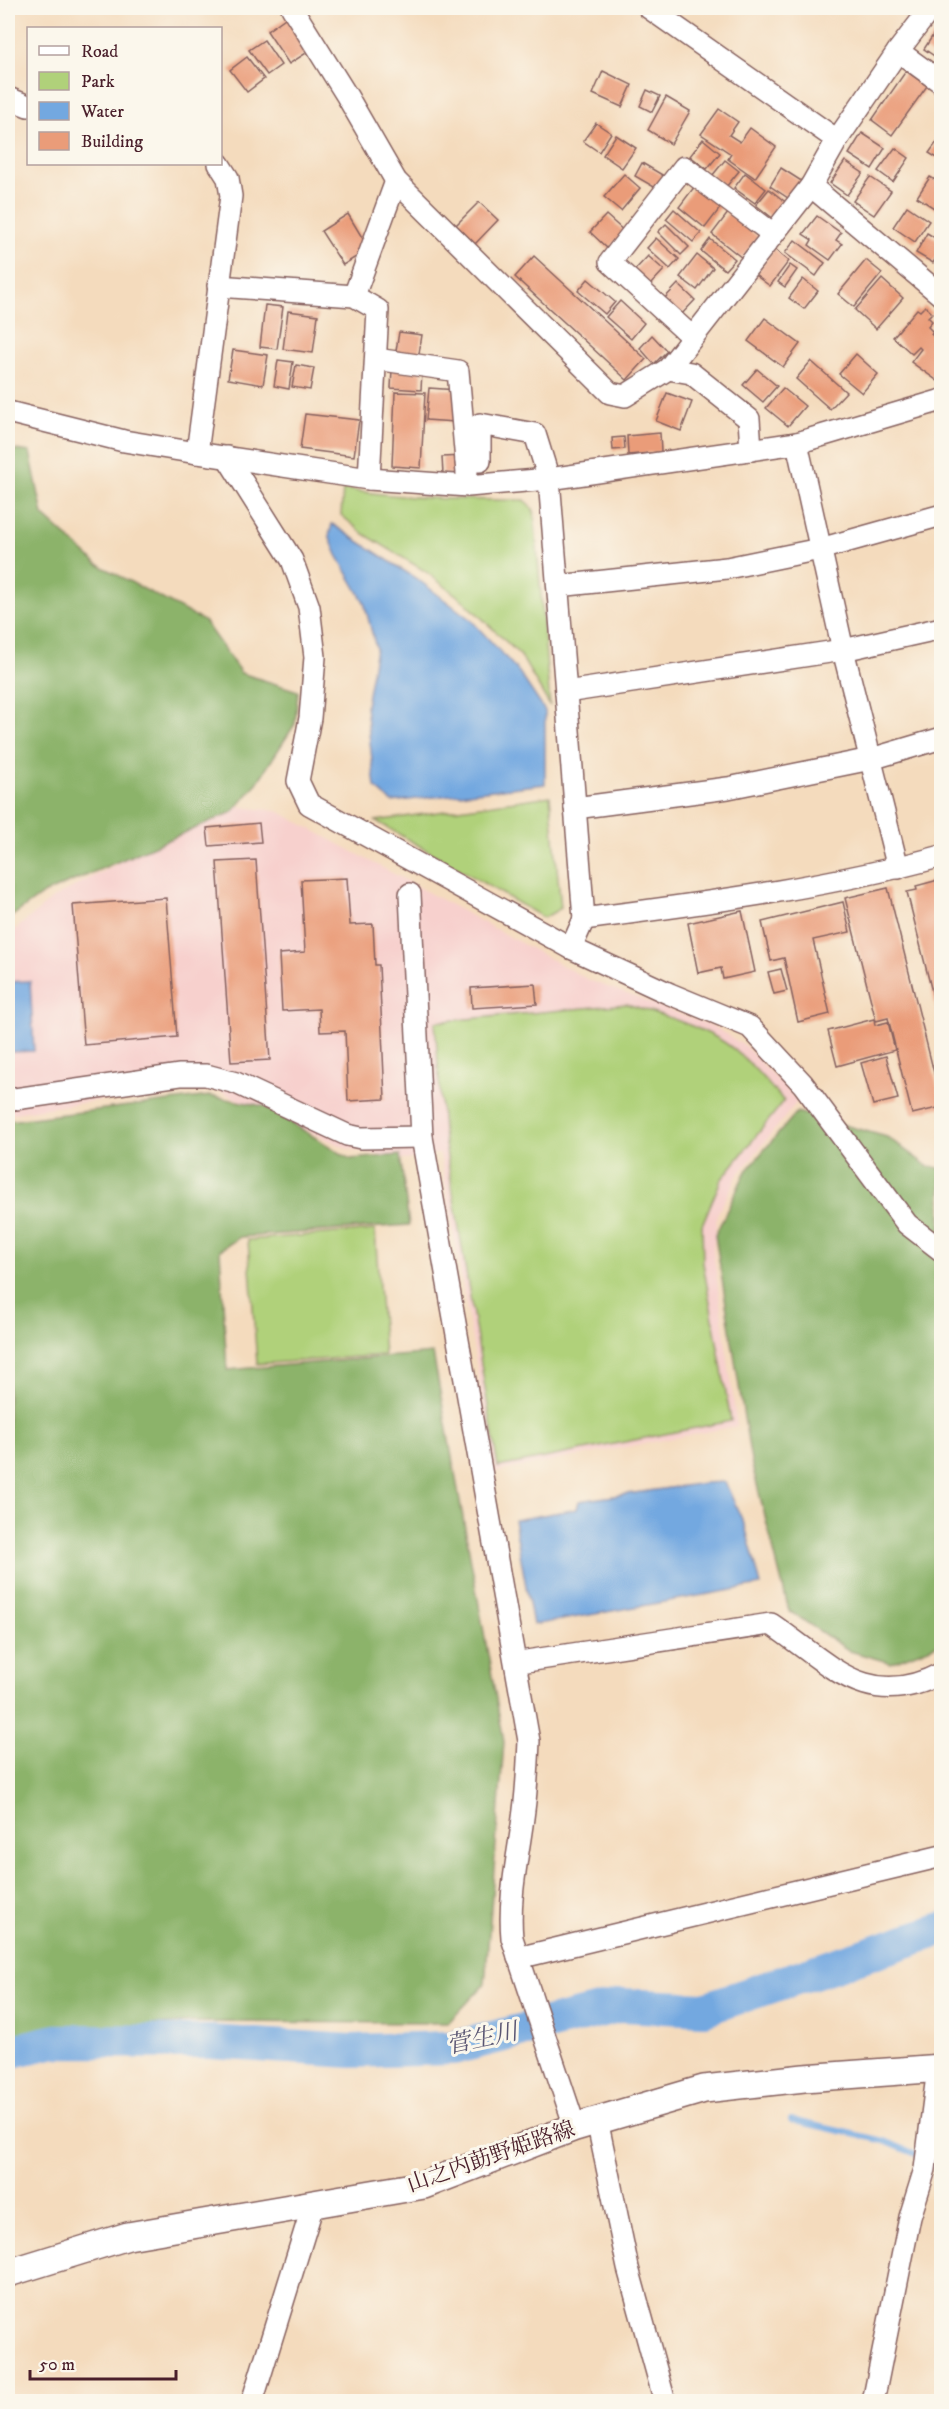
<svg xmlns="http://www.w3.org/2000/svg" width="949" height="2409" viewBox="0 0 949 2409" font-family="'IM FELL DW Pica','Noto Serif JP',serif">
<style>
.built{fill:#f7d0cd}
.green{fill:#b0d17a;stroke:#7d7852;stroke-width:1.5}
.forest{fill:#8cb36a;stroke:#6b694a;stroke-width:1.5}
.water{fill:#73a8e0;stroke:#5e6486;stroke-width:1.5}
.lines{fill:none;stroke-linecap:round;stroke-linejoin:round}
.stream{stroke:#73a8e0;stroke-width:6}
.river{stroke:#73a8e0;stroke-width:34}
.building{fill:#ea9c79}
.minor-casing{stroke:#86615e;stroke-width:24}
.major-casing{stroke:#86615e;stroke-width:30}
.minor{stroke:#fff;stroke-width:21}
.major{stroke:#fff;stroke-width:27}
.labels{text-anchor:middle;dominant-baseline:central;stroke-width:6;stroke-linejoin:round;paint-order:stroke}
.street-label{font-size:22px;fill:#4a1f2b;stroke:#fbf7ec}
.water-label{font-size:24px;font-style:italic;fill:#5a5673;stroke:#fbf7ec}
</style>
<rect width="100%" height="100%" fill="#fbf7ec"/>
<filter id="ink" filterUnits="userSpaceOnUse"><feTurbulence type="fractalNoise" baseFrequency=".0167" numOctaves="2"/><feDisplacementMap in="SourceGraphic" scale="12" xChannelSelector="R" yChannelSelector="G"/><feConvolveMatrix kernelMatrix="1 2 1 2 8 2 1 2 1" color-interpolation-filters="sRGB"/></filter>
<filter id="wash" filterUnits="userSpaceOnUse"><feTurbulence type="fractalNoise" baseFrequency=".008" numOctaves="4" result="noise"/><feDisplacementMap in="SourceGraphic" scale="24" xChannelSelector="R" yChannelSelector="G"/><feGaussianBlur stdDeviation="1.35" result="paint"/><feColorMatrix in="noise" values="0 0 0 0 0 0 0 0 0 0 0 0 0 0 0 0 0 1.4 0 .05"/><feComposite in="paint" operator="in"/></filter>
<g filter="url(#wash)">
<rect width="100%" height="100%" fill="#f4dbbd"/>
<!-- built -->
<polygon class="built" points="225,805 278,811 589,980 713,1026 745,1046 798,1101 738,1175 717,1215 713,1250 737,1426 495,1472 440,1153 406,1160 348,1149 217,1090 174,1089 8,1114 8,935 55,897"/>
<!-- green -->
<g class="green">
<path d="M343,489C407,499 461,500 525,500L534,511L550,706L521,656L464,601L425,571L364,534L341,515Z"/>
<polygon points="550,796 561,908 544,918 376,821"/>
<path d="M627,1004C658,1014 691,1023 719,1039C745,1054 764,1080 784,1101L721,1180L702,1225L703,1263L731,1421L498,1467L443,1132L435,1022Z"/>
<polygon points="375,1230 384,1355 257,1364 248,1240"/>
</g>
<!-- forest -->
<g class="forest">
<polygon points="8,449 30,452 43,515 97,564 204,621 241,673 298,691 295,724 257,783 233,812 43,894 8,919"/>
<polygon points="210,1096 264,1106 350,1159 400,1155 409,1225 240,1237 220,1250 227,1370 433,1353 504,1742 485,1984 448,2023 193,2022 8,2038 8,1121"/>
<polygon points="797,1112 887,1137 929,1167 941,1168 941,1643 891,1663 850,1651 789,1611 751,1461 715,1235 746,1171"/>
</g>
<!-- water -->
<g class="water">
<polygon points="332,524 420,581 471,620 519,672 545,711 545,784 392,802 375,787 366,706 376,648 364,602 337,555 329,536"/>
<polygon points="30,981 34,1051 8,1052 8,982"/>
<polygon points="725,1482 745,1526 761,1585 533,1625 514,1520 577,1509 579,1501 704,1483"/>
</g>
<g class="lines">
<!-- stream -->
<g class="stream">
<polyline points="791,2120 884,2141 921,2156"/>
<polyline points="930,2162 942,2170"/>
</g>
<!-- river -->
<polyline class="river" points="8,2052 56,2041 210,2042 351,2051 453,2048 622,2005 704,2009 942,1929"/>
</g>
<g id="blocks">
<!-- building -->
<g class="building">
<polygon points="288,16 311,50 289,64 267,31"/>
<polygon points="937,29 942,32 942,61 924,49"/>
<polygon points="264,40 281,65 267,75 249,50"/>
<polygon points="247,57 264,79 247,92 230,70"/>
<polygon points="603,71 632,85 622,107 593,94"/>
<polygon points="906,71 927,86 892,135 872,120"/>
<polygon points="647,90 660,96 652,112 640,106"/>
<polygon points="666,97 690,111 671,144 648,130"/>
<polygon points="719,109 738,122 729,135 740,142 750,128 776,147 755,178 728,159 731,154 701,134"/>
<polygon points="596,123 611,133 599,152 583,141"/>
<polygon points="862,133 885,148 872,169 849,154"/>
<polygon points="616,135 636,148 622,168 603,155"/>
<polygon points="942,135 942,161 929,153"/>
<polygon points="703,139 720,153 707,169 690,156"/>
<polygon points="895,148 909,158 893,182 878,171"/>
<polygon points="725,160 739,171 726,187 712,176"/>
<polygon points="845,161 863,173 847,195 830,183"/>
<polygon points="642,163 669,179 661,191 635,176"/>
<polygon points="781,168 803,182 791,200 770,186"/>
<polygon points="745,173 766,189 755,203 734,188"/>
<polygon points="624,174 640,188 621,211 604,197"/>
<polygon points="870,177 891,191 874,215 853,201"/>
<polygon points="930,177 942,184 942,203 937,210 917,197"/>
<polygon points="695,186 721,207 705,228 679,207"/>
<polygon points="769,189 788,204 775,220 756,205"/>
<polygon points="479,202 498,220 475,244 456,225"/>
<polygon points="907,206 929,221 915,242 893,227"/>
<polygon points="674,209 701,233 693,242 666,219"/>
<polygon points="728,213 758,237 742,258 712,234"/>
<polygon points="348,214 369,249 343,265 321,231"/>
<polygon points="606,215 625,232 608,249 590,232"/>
<polygon points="817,216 841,233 836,240 842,244 830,260 809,245 812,240 803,234"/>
<polygon points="666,224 689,247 681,255 658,232"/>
<polygon points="927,233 942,242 942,249 933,263 916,253"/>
<polygon points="656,238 679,259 670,269 647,248"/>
<polygon points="710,239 735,259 725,270 701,251"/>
<polygon points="795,240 825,263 816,276 785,253"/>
<polygon points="774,249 789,261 770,286 755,275"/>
<polygon points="697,255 713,268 697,290 680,277"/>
<polygon points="534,256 646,359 627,380 515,277"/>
<polygon points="648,256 664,270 650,285 634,271"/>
<polygon points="866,260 882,273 854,307 838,294"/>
<polygon points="790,265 797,270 785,287 778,282"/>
<polygon points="588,279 615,302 605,314 578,291"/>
<polygon points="803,279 818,291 804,309 789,298"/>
<polygon points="882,279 903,298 876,329 855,310"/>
<polygon points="678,284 695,300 680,316 663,300"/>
<polygon points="620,301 644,323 631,339 606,317"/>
<polygon points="265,305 283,307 277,349 260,347"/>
<polygon points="925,306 932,313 928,317 932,321 928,327 933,332 931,334 933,336 942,325 942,384 911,362 921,349 919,347 912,354 893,337 917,309 920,311"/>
<polygon points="288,311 318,315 313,353 283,349"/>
<polygon points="765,318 800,344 783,367 748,341"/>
<polygon points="399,332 422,335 418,360 395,357"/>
<polygon points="652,335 667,351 654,364 640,348"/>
<polygon points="233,350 268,355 263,385 228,379"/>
<polygon points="856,354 878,374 862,393 839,374"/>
<polygon points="278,360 293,362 289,389 274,386"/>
<polygon points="811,361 846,392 830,409 796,379"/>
<polygon points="296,365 314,368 310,390 292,387"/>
<polygon points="392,369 422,372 421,390 391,388"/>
<polygon points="757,369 777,386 763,402 743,385"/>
<polygon points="429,388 457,390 455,422 426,420"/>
<polygon points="783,388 805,406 788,426 766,408"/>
<polygon points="395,392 425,393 421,468 392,466"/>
<polygon points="667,393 692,402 681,431 656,421"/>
<polygon points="305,414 359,420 354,456 300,449"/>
<polygon points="660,433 661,452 628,455 627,436"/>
<polygon points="624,437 625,449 613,450 612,438"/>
<polygon points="464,456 465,473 443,474 442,457"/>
<polygon points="259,823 261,842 209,846 207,828"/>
<polygon points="256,860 270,1060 231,1062 217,862"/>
<polygon points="347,878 350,925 373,924 375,965 379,965 385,1099 348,1101 345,1031 320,1032 319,1009 282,1011 279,954 305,952 301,880"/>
<polygon points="942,879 942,1015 938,1016 907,892 917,890 916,886"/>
<polygon points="888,888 942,1105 942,1107 912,1114 888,1018 876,1021 845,898"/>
<polygon points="166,898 177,1037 84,1045 73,905"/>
<polygon points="843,902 850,932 813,940 830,1014 798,1022 784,958 771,961 762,922"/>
<polygon points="742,911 755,972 723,979 721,968 698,973 688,923"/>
<polygon points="781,969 787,991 774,994 768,972"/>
<polygon points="535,984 537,1004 472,1008 471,988"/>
<polygon points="874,1019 875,1025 888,1022 895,1050 837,1066 828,1031"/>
<polygon points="886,1056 898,1099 873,1105 861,1063"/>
</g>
</g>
</g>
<g filter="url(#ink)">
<use href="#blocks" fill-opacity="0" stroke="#86615e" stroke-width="1.5"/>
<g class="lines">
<!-- minor casing -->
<g class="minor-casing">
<g id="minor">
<polyline points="292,8 347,96 396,181 610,393 625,396 668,369 811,186 837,140 898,51 931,8"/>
<polyline points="649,8 837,140"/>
<polyline points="898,51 942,83"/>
<polyline points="8,98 28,106"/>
<polyline points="811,186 942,296"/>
<polyline points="218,286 354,296 378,310 369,479"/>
<polyline points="354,296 396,181"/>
<polyline points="692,337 610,262 684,167 773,234"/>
<polyline points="376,359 458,371 467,473"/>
<polyline points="668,369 691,373 749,419 751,450"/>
<polyline points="8,412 124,441 197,453 369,479 468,486 549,479 797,443 942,400"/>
<polyline points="797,443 843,650 898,868"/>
<polyline points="197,453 231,196 228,178 219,164"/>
<polyline points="227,457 292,560 309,607 315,657 310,718 298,781 309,804 571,948 670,994 750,1027 803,1084 907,1224 942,1251"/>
<polyline points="466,461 480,461 480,424 535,434 549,479 584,919 571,948"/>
<polyline points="558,586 727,568 820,549 942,515"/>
<polyline points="566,692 843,650 942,628"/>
<polyline points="575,808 728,788 871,759 942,738"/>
<path d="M410,894L422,1137L529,1741C528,1764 527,1787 524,1810C519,1853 508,1895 512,1938L575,2127"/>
<path d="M584,919C703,903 825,888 942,856"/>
<polyline points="8,1100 180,1075 206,1075 236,1083 347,1135 361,1138 422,1137"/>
<path d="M517,1668L520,1662L771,1624C829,1663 867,1713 942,1673"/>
<polyline points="518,1958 942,1856"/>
<polyline points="597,2120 628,2268 665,2402"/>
<polyline points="252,2402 313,2205"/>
<polyline points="873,2402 910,2217 925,2169 938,2068"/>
</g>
</g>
<!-- major casing -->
<g class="major-casing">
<polyline id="major" points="8,2273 128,2236 424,2185 575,2127 704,2089 804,2078 942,2068"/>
</g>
<!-- minor -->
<use href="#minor" class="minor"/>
<!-- major -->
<use href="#major" class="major"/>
</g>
</g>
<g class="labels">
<!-- street labels -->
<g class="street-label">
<text transform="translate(491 2157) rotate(-19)">山之内莇野姫路線</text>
</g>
<!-- water labels -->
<g class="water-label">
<text transform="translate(482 2039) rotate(-12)">菅生川</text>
</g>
</g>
<!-- margin -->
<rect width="949" height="2409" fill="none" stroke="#fbf7ec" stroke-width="30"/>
<!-- legend -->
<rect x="27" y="27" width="195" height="138" fill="#fbf7ec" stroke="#b4a19f" stroke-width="1.5"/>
<rect x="39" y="46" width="30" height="9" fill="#ffffff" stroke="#b4a19f" stroke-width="1.5"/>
<text x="81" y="57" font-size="18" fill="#4a1f2b">Road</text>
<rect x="39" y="72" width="30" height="18" fill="#b0d17a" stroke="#b4a19f" stroke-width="1.5"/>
<text x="81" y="87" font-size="18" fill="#4a1f2b">Park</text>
<rect x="39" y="102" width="30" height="18" fill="#73a8e0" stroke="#b4a19f" stroke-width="1.5"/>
<text x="81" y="117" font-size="18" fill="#4a1f2b">Water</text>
<rect x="39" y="132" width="30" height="18" fill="#ea9c79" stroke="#b4a19f" stroke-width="1.5"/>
<text x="81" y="147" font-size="18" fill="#4a1f2b">Building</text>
<!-- scale -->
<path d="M30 2370v9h146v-9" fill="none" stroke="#4a1f2b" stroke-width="3"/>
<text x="39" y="2370" font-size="18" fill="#4a1f2b" stroke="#fbf7ec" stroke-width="4.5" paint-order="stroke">50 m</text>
</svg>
